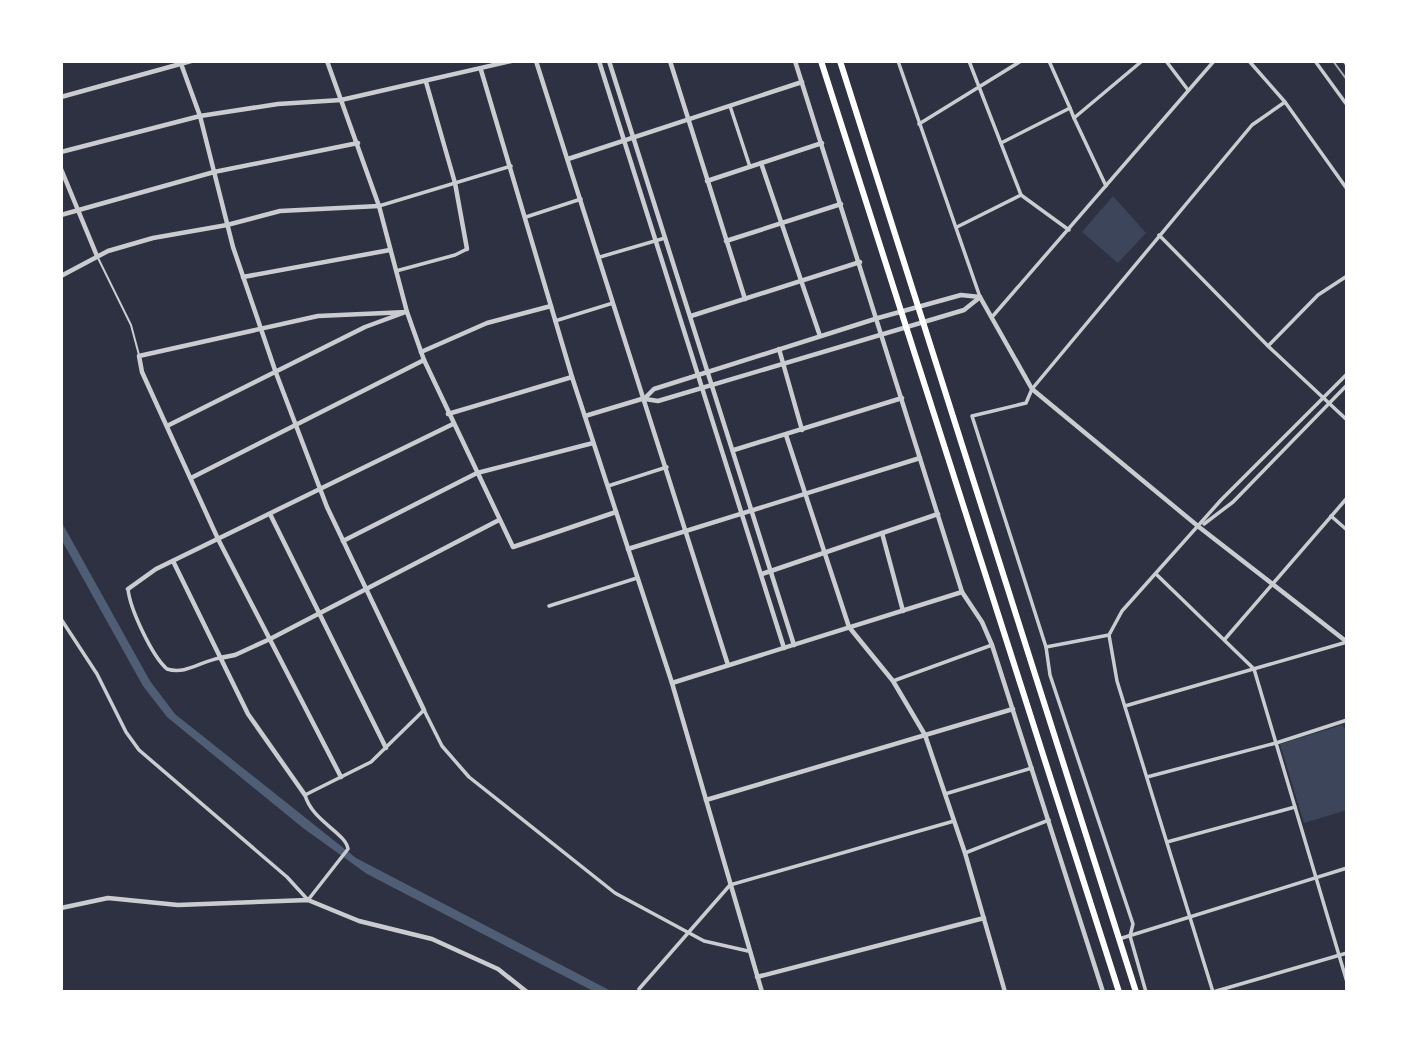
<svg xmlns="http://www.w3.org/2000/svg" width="1408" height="1053" viewBox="0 0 1408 1053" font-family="'Times New Roman',serif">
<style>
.green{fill:#3c4559}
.water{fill:#4f5d75}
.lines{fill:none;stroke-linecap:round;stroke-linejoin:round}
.service{stroke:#caccd0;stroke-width:2}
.minor{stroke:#caccd0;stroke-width:3.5}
.tertiary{stroke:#caccd0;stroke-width:4.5}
.trunk{stroke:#fff;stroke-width:6}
.rail{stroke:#abadb3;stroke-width:2}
</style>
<rect width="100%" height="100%" fill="#2d3142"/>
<!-- green -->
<g class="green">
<polygon points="1113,196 1146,233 1118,263 1082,232"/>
<polygon points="1342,725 1347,731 1347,810 1304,823 1280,744"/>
</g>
<!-- water -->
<polygon class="water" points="61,521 150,681 175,714 356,858 613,992 595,992 367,874 303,828 167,717 143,686 61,539"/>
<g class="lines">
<!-- service -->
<polyline class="service" points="98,258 131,325 139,355"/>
<!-- minor -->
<g class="minor">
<polyline points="898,61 980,297"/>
<polyline points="969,61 1021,195 1069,230"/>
<polyline points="1049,61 1070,108"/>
<polyline points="1166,61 1188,90"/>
<polyline points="1249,61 1285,102 1347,189"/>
<polyline points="1315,61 1347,105"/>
<polyline points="1344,61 1347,65"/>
<polyline points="730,106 750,167"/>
<polyline points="1074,118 1106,186"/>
<polyline points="919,124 1021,61"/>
<polyline points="1001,143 1070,108 1074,118 1142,61"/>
<polyline points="379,206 511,166"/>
<polyline points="526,217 581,199"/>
<polyline points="957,227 1021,195"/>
<polyline points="1159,235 1268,346 1347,420"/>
<polyline points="600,257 665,238"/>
<polyline points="396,271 455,255 467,249"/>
<polyline points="992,317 1214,61"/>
<polyline points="555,321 613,303"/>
<polyline points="1268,346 1318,295 1347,276"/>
<polyline points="608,486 667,467"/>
<polyline points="1331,516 1347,530"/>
<polyline points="1204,524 1233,502 1347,385"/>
<polyline points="1156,574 1254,669 1347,982"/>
<path d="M128,589C130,609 152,656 167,669C186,675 201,661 220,658"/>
<polyline points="549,606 637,578"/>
<path d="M61,619L97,674L126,732L139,750L287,877L308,900L348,849C346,833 312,821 305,795L371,762L424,710L442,746L469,777L615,893L704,941L748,951"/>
<polyline points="1109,635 1046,647 972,416 1026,403 1032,389 1252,125 1285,102"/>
<polyline points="1225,639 1347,498"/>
<polyline points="1046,647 1050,675 1133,924 1130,936 1146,992"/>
<polyline points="893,681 992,645"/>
<polyline points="1125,706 1347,642"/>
<polyline points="1147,777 1276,743 1347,720"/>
<polyline points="945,794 1032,768"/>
<polyline points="1167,842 1295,807"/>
<polyline points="965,853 1049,820"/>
<polyline points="1119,939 1347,868"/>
<polyline points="639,989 730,885 954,821"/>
<polyline points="1213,992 1117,681 1109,635 1122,611 1221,500 1347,374"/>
<polyline points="1213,992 1347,953"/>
</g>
<!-- tertiary -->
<g class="tertiary">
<polyline points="180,61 200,116 233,247 276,373 327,507 424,710"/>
<polyline points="327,61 379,206 407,312 424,360 513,547 616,512"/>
<polyline points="536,61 728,665"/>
<polyline points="599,61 784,648"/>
<polyline points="609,61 794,645"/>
<polyline points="670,61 745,299"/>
<polyline points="795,61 962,592 982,622 992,645 1103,992"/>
<polyline points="481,70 572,377 672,683 762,992"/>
<polyline points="426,82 455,183 467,249"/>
<polyline points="61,97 191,61"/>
<polyline points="61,152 200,116 278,104 341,100 511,61"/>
<polyline points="568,159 802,82"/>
<polyline points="761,163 820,336"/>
<polyline points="61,169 97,256"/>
<polyline points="707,181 822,143"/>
<polyline points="61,215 214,172 358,143"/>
<polyline points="726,241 841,204"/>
<polyline points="61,276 108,251 153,238 227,225 280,211 379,206"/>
<polyline points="243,277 390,250"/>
<polyline points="980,297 1032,389 1199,527 1347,642"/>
<polyline points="691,316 860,262"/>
<polyline points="779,349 802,430"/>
<polyline points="421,352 487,323 551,306"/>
<polyline points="645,399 658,401 964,310 979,298"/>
<polyline points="448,414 572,377"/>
<polyline points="585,416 645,398 654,389 878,318 961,295 980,297"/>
<polyline points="167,426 365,327 403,313"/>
<polyline points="786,435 849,627 893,681 925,735 965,853 1005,992"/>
<polyline points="734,450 902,398"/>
<polyline points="191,478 424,360"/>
<polyline points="270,514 386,748"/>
<polyline points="882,533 903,611"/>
<polyline points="343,541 477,473 593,443"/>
<polyline points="628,549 920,458"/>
<polyline points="173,561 248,714 305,795"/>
<polyline points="762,574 938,514"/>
<polyline points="128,589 156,569 453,424"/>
<polyline points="220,658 235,655 270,639 499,520"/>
<polyline points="672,683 962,592"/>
<polyline points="341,777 218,539 142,372 139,356 318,316 407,312"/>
<polyline points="706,800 1013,709"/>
<polyline points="61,908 108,898 178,905 308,900 359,921 432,939 498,969 527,992"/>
<polyline points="757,977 984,918"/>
</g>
<!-- trunk -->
<g class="trunk">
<polyline points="821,61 1119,992"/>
<polyline points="840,61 1136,992"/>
</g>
<!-- rail -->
<polyline class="rail" points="1333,61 1347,80"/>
</g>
<!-- border -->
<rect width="1408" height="1053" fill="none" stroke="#ffffff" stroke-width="126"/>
</svg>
